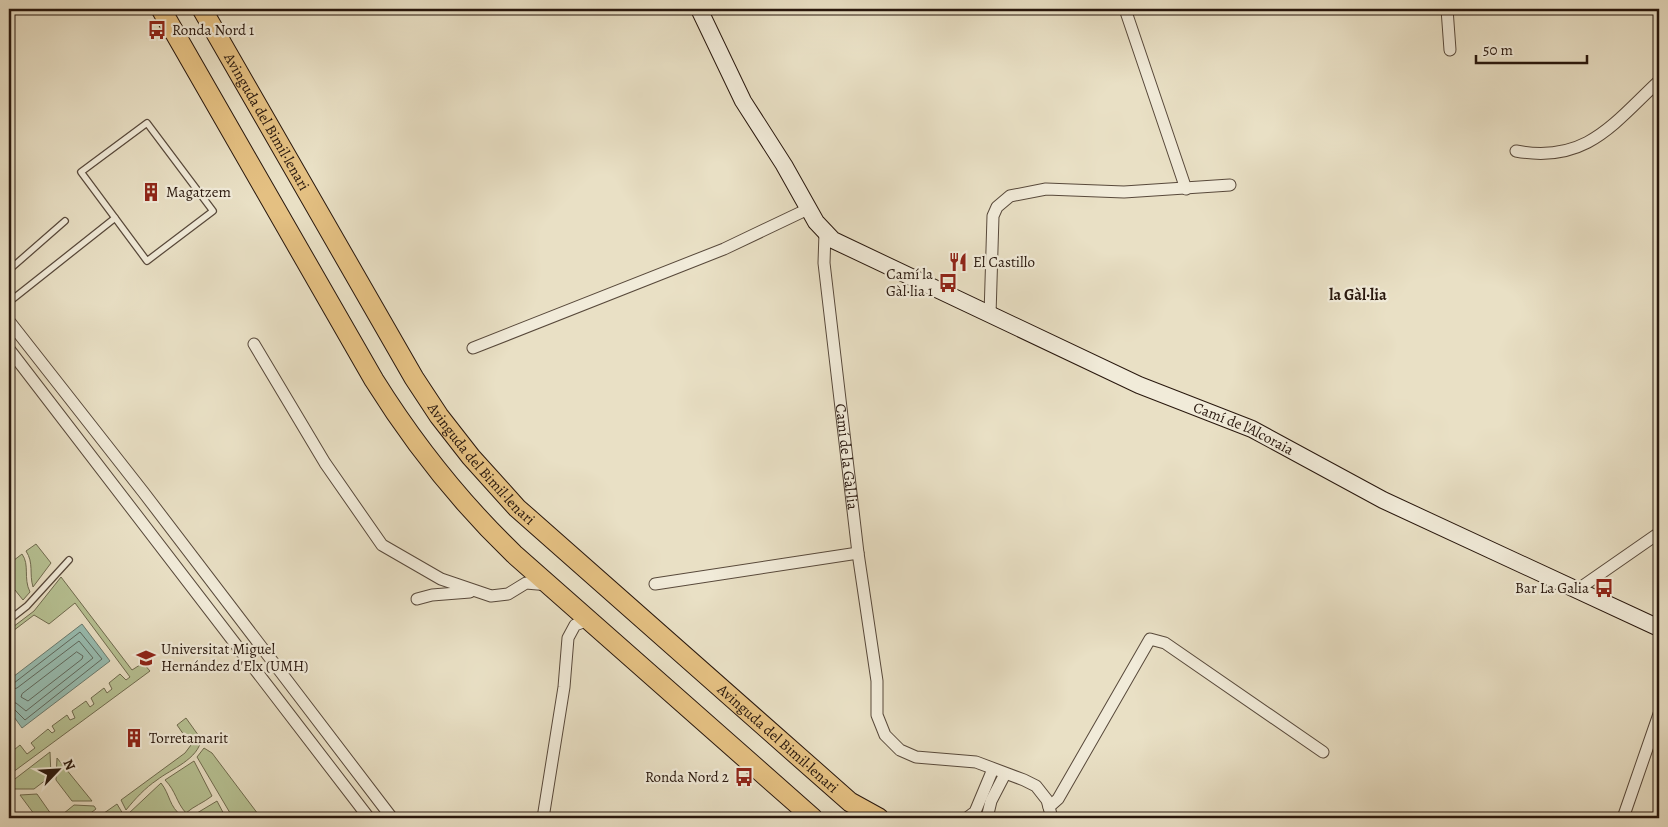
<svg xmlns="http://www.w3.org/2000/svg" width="1668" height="827" viewBox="0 0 1668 827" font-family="Alegreya,serif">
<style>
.green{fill:#b7c294;stroke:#706c50}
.water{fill:#98bdb1;stroke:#6b7b6f}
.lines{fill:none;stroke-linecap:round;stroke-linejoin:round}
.shore{stroke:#606a5f;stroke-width:1}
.lane-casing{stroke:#58493b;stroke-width:8}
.street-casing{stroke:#58493b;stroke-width:13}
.secondary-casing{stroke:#28170d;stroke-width:18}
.primary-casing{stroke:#28170d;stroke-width:21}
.lane{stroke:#f1ebd9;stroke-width:5.5}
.street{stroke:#f1ebd9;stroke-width:11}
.secondary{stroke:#f1ebd9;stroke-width:16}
.primary{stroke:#e4c082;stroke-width:19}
.labels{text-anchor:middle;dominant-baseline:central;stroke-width:4.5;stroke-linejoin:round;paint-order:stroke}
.poi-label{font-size:15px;fill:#28170d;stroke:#f1ebd9;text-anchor:start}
.street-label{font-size:15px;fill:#28170d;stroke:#f1ebd9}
.neighbourhood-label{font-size:16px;font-weight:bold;fill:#28170d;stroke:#f1ebd9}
</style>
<rect width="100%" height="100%" fill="#e9e0c5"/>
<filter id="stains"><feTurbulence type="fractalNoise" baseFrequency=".004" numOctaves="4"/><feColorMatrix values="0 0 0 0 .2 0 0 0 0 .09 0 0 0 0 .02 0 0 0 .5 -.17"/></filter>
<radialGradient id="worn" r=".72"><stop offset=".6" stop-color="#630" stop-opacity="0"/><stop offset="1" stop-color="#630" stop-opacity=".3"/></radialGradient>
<!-- green -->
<g class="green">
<path d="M36,544L51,563L33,587C29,574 34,563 26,551Z"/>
<path d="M22,554C30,565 23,578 30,592L23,600L15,590L9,595V564Z"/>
<polygon points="61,577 132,670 143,663 150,671 9,775 9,754 20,745 27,754 35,748 31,743 48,729 52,733 55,731 52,726 67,715 70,720 75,718 72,711 86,701 90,707 94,704 91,698 104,688 107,693 112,689 109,683 120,674 126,680 130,677 75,603 49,624 34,615 9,634 9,630 34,611"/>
<path d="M186,718L201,739C199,759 171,769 157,780C145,788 135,799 126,810L121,800L185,753L191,745L177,725Z"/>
<polygon points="204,748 212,753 261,818 233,818 197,757"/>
<polygon points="50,752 51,776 34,789 15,789 11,782"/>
<polygon points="57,758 92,801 72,801 56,780"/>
<path d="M194,761L212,796C203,803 194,806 186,813C176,802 176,791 165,780Z"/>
<path d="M161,783C170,794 169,807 182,816L178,818H131L128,814Z"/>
<polygon points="37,794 51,814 50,818 37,818 20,795"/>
<polygon points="217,801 226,818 195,818 192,816"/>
<polygon points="117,804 123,814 120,818 97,818"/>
<polygon points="74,805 94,806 96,809 84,818 58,818"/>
</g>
<!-- water -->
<polygon class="water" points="82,624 110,661 22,728 9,710 9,680"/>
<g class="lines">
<!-- shore -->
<g class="shore">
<polygon points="77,652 83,656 82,659 28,701 21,697 22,694"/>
<polyline points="9,684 14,683 80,632 102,659 25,720 14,709 9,708"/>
<polyline points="9,690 17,688 79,641 93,658 26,711 16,703 9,702"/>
</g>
<!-- lane casing -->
<g class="lane-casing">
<g id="lane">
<polygon points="147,123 213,211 147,261 81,172"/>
<polyline points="9,270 65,221"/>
<polyline points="9,302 115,218"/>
<polyline points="9,620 27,606 69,560"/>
</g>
</g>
<!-- street casing -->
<g class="street-casing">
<g id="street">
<polyline points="1125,9 1186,189"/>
<polyline points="1447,9 1450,50"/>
<path d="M1516,151C1586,164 1613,124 1659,81"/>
<path id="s1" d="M825,233L824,263L858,553L877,681V715L885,735L900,750L916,757L976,762L1024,780L1036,786L1047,800L1052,818"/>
<polyline points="990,315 993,216 997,207 1010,196 1046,189 1124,192 1230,185"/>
<polyline points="9,321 144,493 392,818"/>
<polyline points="254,344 325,463 382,545 441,579 491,596 508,594 526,583 549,585"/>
<polyline points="473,348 724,249 808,209"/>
<polyline points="9,349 369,818"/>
<polyline points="655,584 858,553"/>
<polyline points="1577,590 1659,533"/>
<polyline points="417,599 432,595 470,592"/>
<polyline points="1049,807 1058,799 1150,639 1165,643 1323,752"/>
<polyline points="543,818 564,687 568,638 575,625 589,620"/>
<polyline points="967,818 975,812 993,769"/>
<polyline points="987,818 991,801 1005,774"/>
<polyline points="1623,818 1659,714"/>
</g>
</g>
<!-- secondary casing -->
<g class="secondary-casing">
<g id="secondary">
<path id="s2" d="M699,9L743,101L784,165L816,222L833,240L1139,385L1252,429L1383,500L1659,628"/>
</g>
</g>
<!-- primary casing -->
<g class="primary-casing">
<g id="primary">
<path d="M161,9L374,380C414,444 459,501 514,554L813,818"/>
<path id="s3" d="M202,9L414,378L439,416L471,457L517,508L850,802L879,818"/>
</g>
</g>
<!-- lane -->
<use href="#lane" class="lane"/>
<!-- street -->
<use href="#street" class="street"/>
<!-- secondary -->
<use href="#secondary" class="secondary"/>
<!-- primary -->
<use href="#primary" class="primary"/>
</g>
<!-- icons -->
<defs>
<g id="bus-bare" transform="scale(1.5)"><path d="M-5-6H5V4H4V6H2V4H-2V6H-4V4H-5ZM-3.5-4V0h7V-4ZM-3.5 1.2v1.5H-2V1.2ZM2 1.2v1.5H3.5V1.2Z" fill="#8f2418" stroke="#f1ebd9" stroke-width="2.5" paint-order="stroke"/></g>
<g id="building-bare" transform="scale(1.5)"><path d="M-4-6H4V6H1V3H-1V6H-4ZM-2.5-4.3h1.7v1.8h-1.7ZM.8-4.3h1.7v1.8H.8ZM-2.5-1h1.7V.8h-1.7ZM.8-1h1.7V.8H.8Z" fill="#8f2418" stroke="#f1ebd9" stroke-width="2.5" paint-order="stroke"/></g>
<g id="restaurant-bare" transform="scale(1.5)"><path d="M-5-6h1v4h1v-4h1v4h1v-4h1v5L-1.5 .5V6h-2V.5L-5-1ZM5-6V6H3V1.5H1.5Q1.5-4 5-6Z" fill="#8f2418" stroke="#f1ebd9" stroke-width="2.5" paint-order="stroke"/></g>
<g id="university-bare" transform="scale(1.5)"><path d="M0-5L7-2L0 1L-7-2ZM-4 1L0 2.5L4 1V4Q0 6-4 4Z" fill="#8f2418" stroke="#f1ebd9" stroke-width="2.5" paint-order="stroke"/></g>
</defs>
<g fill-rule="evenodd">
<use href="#bus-bare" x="157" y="30"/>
<use href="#building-bare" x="151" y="192"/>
<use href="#restaurant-bare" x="958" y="262"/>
<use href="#bus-bare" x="948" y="283"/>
<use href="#bus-bare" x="1604" y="588"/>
<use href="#university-bare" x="146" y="658"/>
<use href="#building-bare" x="134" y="738"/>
<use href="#bus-bare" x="744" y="777"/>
</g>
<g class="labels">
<!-- poi labels -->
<g class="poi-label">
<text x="172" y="30">Ronda Nord 1</text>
<text x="166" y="192">Magatzem</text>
<text x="973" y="262">El Castillo</text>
<text x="933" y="274" text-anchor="end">Camí la<tspan x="933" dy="17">Gàl·lia 1</tspan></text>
<text x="1589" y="588" text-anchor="end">Bar La Galia</text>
<text x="161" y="649">Universitat Miguel<tspan x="161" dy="17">Hernández d'Elx (UMH)</tspan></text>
<text x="149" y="738">Torretamarit</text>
<text x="729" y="777" text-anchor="end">Ronda Nord 2</text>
</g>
<!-- street labels -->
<g class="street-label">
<text stroke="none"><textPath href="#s3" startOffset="130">Avinguda del Bimil·lenari</textPath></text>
<text stroke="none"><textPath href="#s2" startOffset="720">Camí de l'Alcoraia</textPath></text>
<text stroke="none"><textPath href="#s1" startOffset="225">Camí de la Gàl·lia</textPath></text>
<text stroke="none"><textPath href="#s3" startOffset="535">Avinguda del Bimil·lenari</textPath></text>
<text stroke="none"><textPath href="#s3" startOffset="940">Avinguda del Bimil·lenari</textPath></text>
</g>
<!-- neighbourhood labels -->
<g class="neighbourhood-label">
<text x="1358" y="295">la Gàl·lia</text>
</g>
</g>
<!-- margin -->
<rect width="1668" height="827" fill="none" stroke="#e9e0c5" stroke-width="30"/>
<rect x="10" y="10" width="1648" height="807" fill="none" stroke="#28170d" stroke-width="2.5"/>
<rect x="15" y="15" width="1638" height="797" fill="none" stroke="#28170d"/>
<!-- north arrow -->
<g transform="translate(58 770) rotate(65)" stroke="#f1ebd9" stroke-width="4" paint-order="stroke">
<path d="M0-4L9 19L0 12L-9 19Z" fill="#28170d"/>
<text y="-8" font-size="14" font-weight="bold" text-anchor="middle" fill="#28170d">N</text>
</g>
<!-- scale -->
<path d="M1476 55v8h111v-8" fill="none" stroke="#28170d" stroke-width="2.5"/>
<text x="1483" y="55" font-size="15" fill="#28170d" stroke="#f1ebd9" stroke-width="4" paint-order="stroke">50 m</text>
<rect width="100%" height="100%" filter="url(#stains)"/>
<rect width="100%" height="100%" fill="url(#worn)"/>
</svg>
